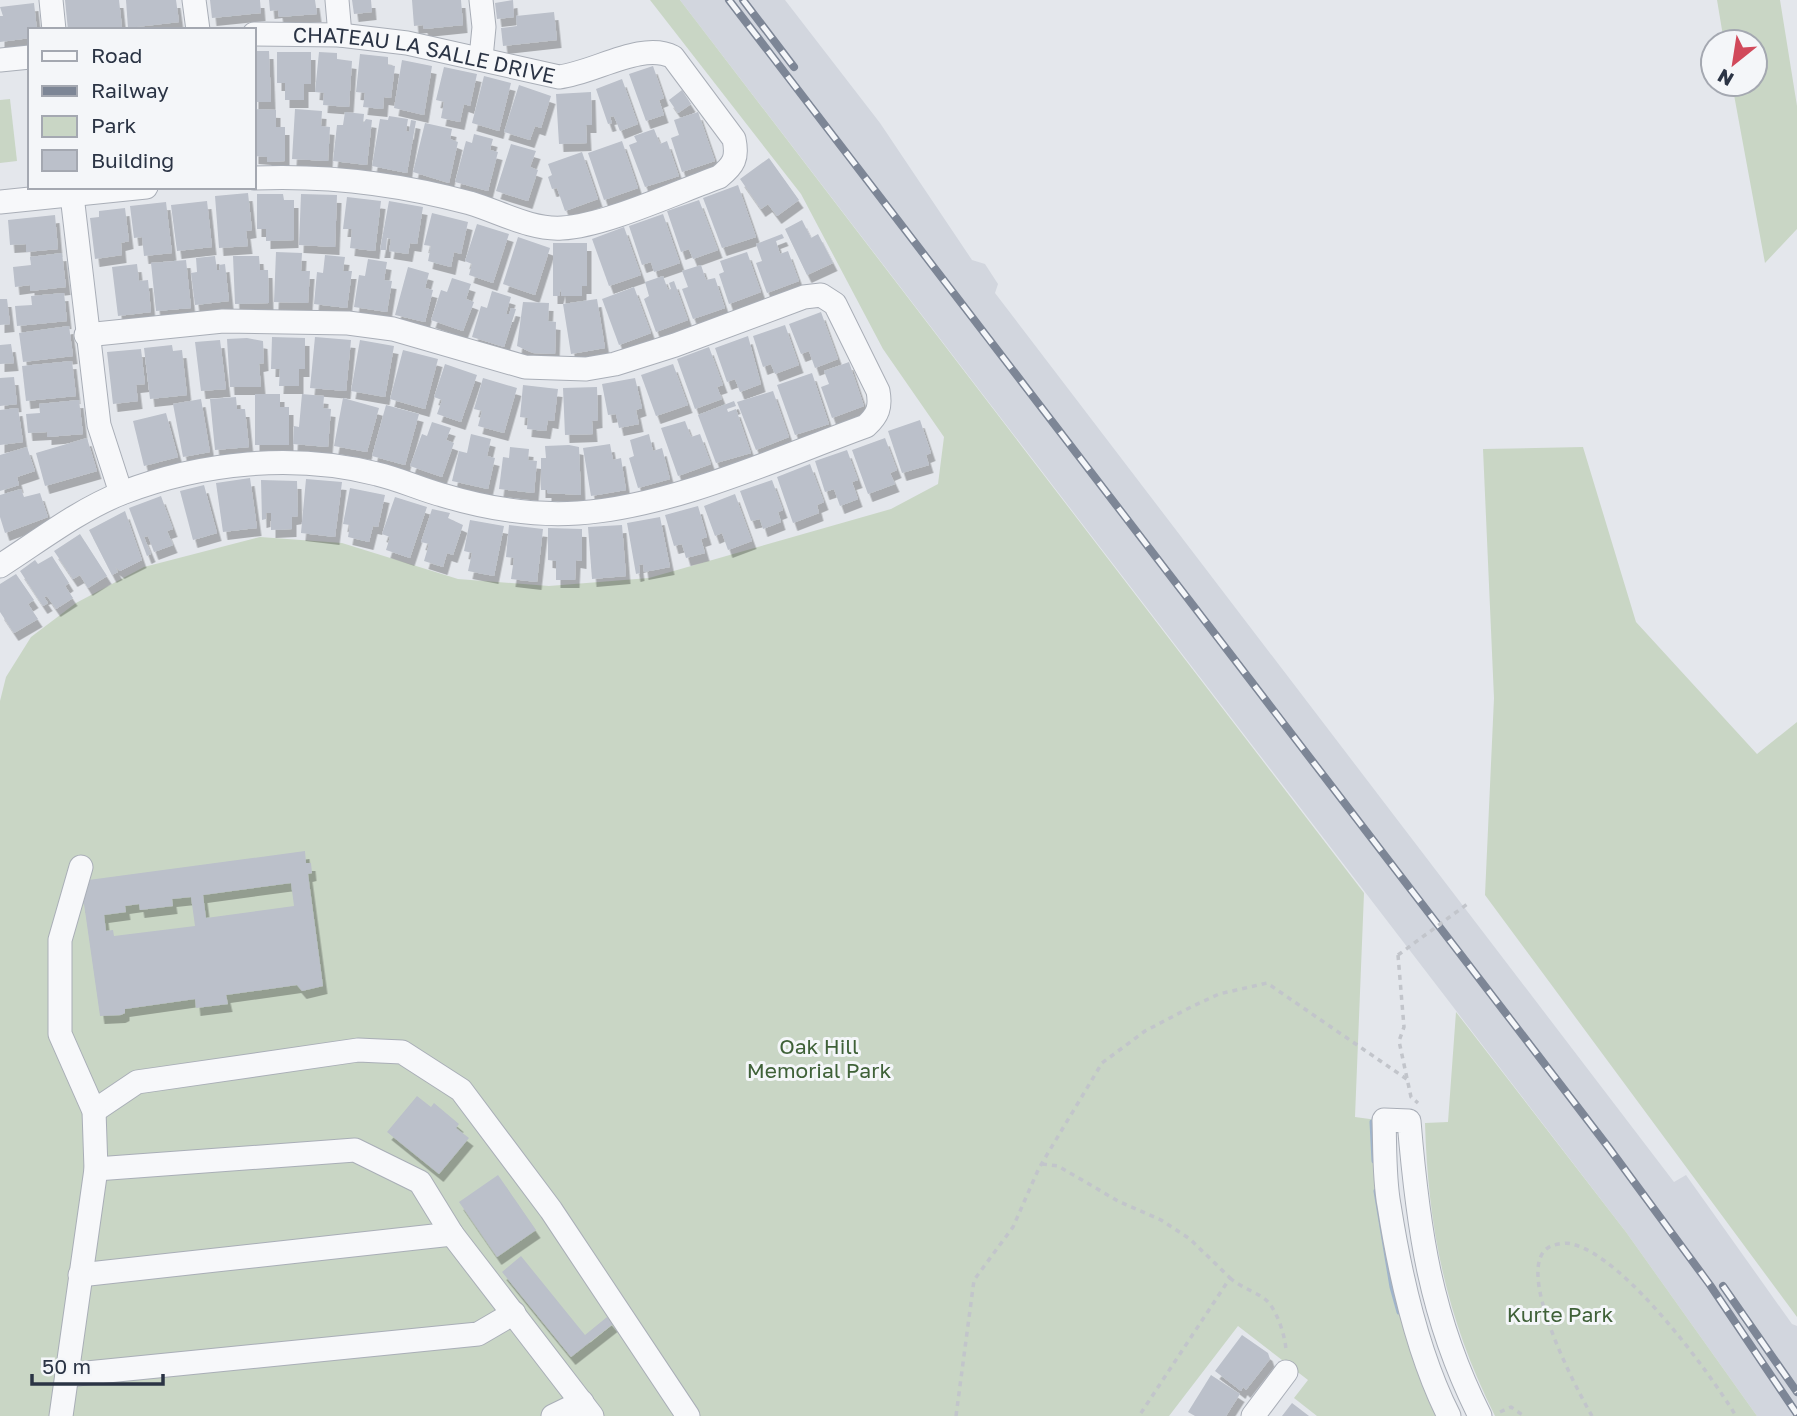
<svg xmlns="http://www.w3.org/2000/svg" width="1797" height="1416" viewBox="0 0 1797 1416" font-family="'Golos Text',sans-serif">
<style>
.built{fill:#d2d6de}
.green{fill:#c9d6c5}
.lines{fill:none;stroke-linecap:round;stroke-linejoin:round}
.stream{stroke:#9fb4cc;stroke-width:5}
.building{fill:#bbc0ca;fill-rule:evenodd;filter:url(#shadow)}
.minor-casing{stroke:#a9aeb7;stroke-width:25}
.path{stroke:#c2c5cb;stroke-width:3.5;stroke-dasharray:5 5;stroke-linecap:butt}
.minor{stroke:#f7f8fa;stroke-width:23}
.rail-casing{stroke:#7d8696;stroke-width:8}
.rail{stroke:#f4f6f9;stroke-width:5;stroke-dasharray:16;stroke-linecap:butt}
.path-bridge{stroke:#c2c5cb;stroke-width:3.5;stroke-dasharray:5 5;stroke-linecap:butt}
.labels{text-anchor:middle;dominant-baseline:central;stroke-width:6;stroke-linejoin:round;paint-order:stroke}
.street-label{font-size:21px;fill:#2b3445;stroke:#f4f6f9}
.park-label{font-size:21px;fill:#3f6138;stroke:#f4f6f9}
</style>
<defs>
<filter id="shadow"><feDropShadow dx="4.5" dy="8" stdDeviation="0" flood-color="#0004"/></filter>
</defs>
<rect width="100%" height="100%" fill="#e4e7ec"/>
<!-- built -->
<polygon class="built" points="680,0 785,0 880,123 972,260 985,264 998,284 995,293 1674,1182 1686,1175 1792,1324 1797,1326 1797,1416 1757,1416 1626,1232"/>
<!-- green -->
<g class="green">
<polygon points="650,0 680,0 1364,893 1355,1117 1377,1120 1444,1416 1317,1416 1294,1398 1308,1380 1238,1326 1169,1416 0,1416 0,701 6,677 31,637 76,603 144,567 260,537 342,543 458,579 549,586 649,578 891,509 938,484 944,437 883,349 801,194"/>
<polygon points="1717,0 1780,0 1797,106 1797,229 1765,263 1732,84 1755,84 1755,42 1724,42"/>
<polygon points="10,99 17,161 0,163 0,100"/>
<polygon points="1583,447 1636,622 1757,754 1797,722 1797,1317 1485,895 1494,698 1483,449"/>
<path d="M1456,1012L1626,1232L1757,1416H1495C1447,1320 1428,1230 1425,1123L1448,1122Z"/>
</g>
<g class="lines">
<!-- stream -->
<g class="stream">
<polyline points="1372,1122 1374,1161"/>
<polyline points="1376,1191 1392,1287 1399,1312"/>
</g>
</g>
<!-- building -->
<g class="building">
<polygon points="65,0 119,0 122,28 68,30"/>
<polygon points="126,0 176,0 179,22 128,28"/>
<polygon points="210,0 260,0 261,13 212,18"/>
<polygon points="269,0 315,0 317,14 279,17 278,10 270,11"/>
<polygon points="352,0 371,0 372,12 354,14"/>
<polygon points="412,0 461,0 463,25 424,29 423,25 414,26"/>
<polygon points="513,0 514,17 497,19 495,3"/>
<polygon points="34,3 37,30 30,30 30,38 0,42 0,16 3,16 0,7"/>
<polygon points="554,12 557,40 503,46 501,28 517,26 516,16"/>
<polygon points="254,51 269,51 271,102 254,102"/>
<polygon points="277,52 311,52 311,84 304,84 304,100 285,100 285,83 277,83"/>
<polygon points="319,52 337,53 337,59 352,61 349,107 323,105 324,93 315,92"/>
<polygon points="360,54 388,57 388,65 395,66 391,98 384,97 383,109 363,107 365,93 356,92"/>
<polygon points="402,60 432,66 424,115 394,108"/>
<polygon points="653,66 664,98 659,100 664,115 646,121 629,74"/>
<polygon points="444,67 477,74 470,106 464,104 460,122 441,118 444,102 436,100"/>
<polygon points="484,76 511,83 499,131 472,123"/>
<polygon points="622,79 638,124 620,131 614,116 610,117 612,123 608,124 596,89"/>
<polygon points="519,85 551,96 541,128 535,126 530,140 504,132"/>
<polygon points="682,90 691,104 678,113 669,100"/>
<polygon points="591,92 592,125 586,125 587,143 559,144 556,94"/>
<polygon points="254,109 276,110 276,127 285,127 285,161 267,162 267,157 254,156"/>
<polygon points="295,109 322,111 321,126 330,127 328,161 292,159"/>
<polygon points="345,112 364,114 363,124 366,119 372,120 367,165 333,161 337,125 343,125"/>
<polygon points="698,112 715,161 682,172 671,138 679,135 674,120"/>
<polygon points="389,116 408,119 406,131 409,132 411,120 416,121 407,173 372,166 380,119 388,120"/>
<polygon points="425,123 452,129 450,139 458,142 449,183 413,172"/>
<polygon points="654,129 660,144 667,141 679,176 645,187 629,145 637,142 634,136"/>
<polygon points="474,134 493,139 490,150 498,152 488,191 455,182 466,141 472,143"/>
<polygon points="622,141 638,188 604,200 588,153"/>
<polygon points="511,144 536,151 530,167 538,170 528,201 496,191"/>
<polygon points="582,152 598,199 565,211 557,188 552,189 548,177 552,175 548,164"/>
<polygon points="769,158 799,200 777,216 768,204 761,209 740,179"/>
<polygon points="738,185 756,237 722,248 703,198"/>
<polygon points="248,193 252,230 246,231 248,246 219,248 215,196"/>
<polygon points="257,194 283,194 284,200 294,200 294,240 266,241 266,229 257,229"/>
<polygon points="301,194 337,195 335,247 299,245"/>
<polygon points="347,197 381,201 375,251 350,248 352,229 343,229"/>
<polygon points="699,200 718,250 693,259 689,249 681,252 667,211"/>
<polygon points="207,201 212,247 177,251 171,205"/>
<polygon points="389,201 423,207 417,244 410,243 408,254 389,251 391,239 387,238 386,250 380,250"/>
<polygon points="166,202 172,253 144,256 142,237 134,238 130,206"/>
<polygon points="125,208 129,241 121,243 122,255 95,259 90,218 99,217 99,211"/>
<polygon points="432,213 468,222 461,254 454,252 451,267 428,261 431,246 424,245"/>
<polygon points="663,214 680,263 654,272 651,262 642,265 629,226"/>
<polygon points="55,215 58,249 26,252 26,244 10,245 8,220"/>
<polygon points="802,220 811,238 818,234 833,263 807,275 785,229"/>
<polygon points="477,224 509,234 493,283 469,275 472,264 465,261"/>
<polygon points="624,227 641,275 609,286 592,239"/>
<polygon points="782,234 784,238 776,241 780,254 788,251 799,281 767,293 756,263 762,261 756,244"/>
<polygon points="518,237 550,248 535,295 503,284"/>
<polygon points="553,243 587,243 587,286 582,286 582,296 561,296 561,288 559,296 553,296"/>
<polygon points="276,252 302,253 301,271 310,271 308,303 274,302"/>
<polygon points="747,252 761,292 729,304 719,274 724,272 720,261"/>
<polygon points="62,253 66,287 30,291 30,285 15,287 13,267 31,265 30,257"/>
<polygon points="325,255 345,257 343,271 352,271 347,308 314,304 317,272 323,273"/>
<polygon points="215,256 217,270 220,270 219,265 225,264 229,301 195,305 191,273 197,272 196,258"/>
<polygon points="233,256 259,256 260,270 268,270 269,303 235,304"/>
<polygon points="368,259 387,262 384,280 392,281 387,312 354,307 359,275 365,276"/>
<polygon points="186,260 191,308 156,311 151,263"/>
<polygon points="137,264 139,281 148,280 151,312 118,316 112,267"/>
<polygon points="701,265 706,280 715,278 725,308 693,319 682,289 688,287 682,271"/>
<polygon points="408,267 429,273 425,288 433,290 425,322 395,315"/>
<polygon points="663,276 668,290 671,289 669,283 674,281 688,320 656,332 644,299 649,296 645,282"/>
<polygon points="452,278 471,284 466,299 474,302 463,331 431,320 441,290 447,292"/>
<polygon points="634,287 651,333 619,345 602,299"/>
<polygon points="492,291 511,297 506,314 509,314 511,308 516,309 504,347 472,337 481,306 487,308"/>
<polygon points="64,293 67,321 17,326 15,306 32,305 31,296"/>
<polygon points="0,299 7,299 10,324 0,325"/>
<polygon points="597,299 605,348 571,354 563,304"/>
<polygon points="523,302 549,303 548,321 556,322 555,354 533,353 517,346"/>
<polygon points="821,312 838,359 815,368 809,351 801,354 789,324"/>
<polygon points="785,325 799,365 775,374 771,364 763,367 753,336"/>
<polygon points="69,326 73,356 23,362 19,333"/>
<polygon points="748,336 761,384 740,392 735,379 727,382 715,348"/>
<polygon points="272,337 305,338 305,369 299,369 299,386 279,386 280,369 271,369"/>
<polygon points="315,337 351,340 346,391 310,388"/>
<polygon points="247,338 263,341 264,363 259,364 261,387 230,387 227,339"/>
<polygon points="220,340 226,389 201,391 195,342"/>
<polygon points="360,340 394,346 385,397 351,391"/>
<polygon points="11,344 14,363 0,364 0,345"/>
<polygon points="172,345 173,351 182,350 187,395 150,399 144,348"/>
<polygon points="709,347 723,385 717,387 722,399 695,409 677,359"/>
<polygon points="141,349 145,384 136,385 138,401 113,404 107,352"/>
<polygon points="403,350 438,359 425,409 390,399"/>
<polygon points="72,361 76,396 26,401 22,366"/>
<polygon points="849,362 864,406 832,418 821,387 829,384 824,371"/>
<polygon points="445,364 477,375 461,422 437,414 442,400 434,397"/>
<polygon points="673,364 688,405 656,416 641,375"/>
<polygon points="812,373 829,424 795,435 777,385"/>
<polygon points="14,377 17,404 0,406 0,378"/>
<polygon points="483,378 517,388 504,433 478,426 482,411 474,409"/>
<polygon points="635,378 642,408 636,410 639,424 619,428 616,414 608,415 602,384"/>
<polygon points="523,385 558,389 554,421 548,420 546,431 527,429 528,418 520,417"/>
<polygon points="597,387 598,420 592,421 593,434 565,435 563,388"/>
<polygon points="773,391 789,437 756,450 737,402"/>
<polygon points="255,394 280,394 280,407 289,407 289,445 255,445"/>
<polygon points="302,394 324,396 323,408 331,409 328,447 293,444 294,426 299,427"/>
<polygon points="236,397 237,409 245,409 249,447 215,450 210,399"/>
<polygon points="343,398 379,408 367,452 334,446"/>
<polygon points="201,399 210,452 183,457 173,404"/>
<polygon points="79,400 83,434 47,437 47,432 28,433 26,414 40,413 39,404"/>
<polygon points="734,401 736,406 727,409 728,412 736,409 751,453 716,463 698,415"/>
<polygon points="386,405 419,414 405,465 372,456"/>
<polygon points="18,408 23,442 0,445 0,410"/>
<polygon points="166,413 178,457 144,466 133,421"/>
<polygon points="920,420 931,453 926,455 929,465 902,473 888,431"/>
<polygon points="685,421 691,437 700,434 711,464 678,476 661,428"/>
<polygon points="432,422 451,428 446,440 454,443 442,477 410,466 422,434 427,436"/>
<polygon points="471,434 491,439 487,456 495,458 488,489 452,481 459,451 467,453"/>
<polygon points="649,434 653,451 662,448 670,479 638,488 629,458 634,456 630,440"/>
<polygon points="87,438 97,471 45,486 36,453"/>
<polygon points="885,438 897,470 890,473 895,484 868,494 852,450"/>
<polygon points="610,444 613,460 621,458 626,490 591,496 583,448"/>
<polygon points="569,445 579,447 581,495 547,493 547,490 541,490 541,458 546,458 545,446"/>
<polygon points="27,447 35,471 17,477 19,485 0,491 0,455"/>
<polygon points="510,447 529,449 528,460 537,461 534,493 499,489 503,457 509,458"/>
<polygon points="847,450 858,480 852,482 858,499 840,506 834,489 825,492 815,461"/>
<polygon points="810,464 824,502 817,505 819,513 793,523 777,477"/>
<polygon points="250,478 257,528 223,532 216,483"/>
<polygon points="306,479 342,482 335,537 301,533"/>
<polygon points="261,480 297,481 298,516 292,517 292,529 271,530 271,513 266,513 266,519 262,520"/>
<polygon points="772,480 783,510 778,512 781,522 763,529 760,519 751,521 740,491"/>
<polygon points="204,485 217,533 193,540 180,491"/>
<polygon points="350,488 385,495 378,527 373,526 369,542 348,537 350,525 343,524"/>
<polygon points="21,489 24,497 40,493 48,517 5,533 0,517 0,495"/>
<polygon points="735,494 752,541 728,550 722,533 715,536 704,506"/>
<polygon points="161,496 173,529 167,531 173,545 154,552 148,536 144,537 151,554 147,556 129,508"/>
<polygon points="395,497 427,507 410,558 386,550 390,537 382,534"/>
<polygon points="698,506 707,537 701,539 705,553 686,558 682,544 674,546 665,515"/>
<polygon points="432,509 450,513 448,518 463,525 453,555 447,553 443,567 424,561 429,544 421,542"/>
<polygon points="125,511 142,560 120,571 115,567 118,572 112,575 89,530"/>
<polygon points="660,517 670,567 644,572 643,564 639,565 640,573 636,574 627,523"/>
<polygon points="470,520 504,526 494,576 468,571 472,553 464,551"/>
<polygon points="509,525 543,529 537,582 511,579 514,558 506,557"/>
<polygon points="622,525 626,576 592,579 588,527"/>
<polygon points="548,528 582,529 582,561 576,560 575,580 556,580 556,561 548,560"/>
<polygon points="80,534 107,576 88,588 80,575 73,579 54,551"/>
<polygon points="52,556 69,583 65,586 73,598 56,609 47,596 44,597 48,603 43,606 20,571 35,560 38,564"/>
<polygon points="16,574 34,600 28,604 38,619 14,633 0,612 0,584"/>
<path d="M305,851L306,863H311L312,873L308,874L323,986L302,991L297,985L226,995L228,1004L196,1008L195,999L125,1009V1013L121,1015L100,1016L84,904L81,905V881ZM291,883L294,906L206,918L203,895ZM191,897L195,926L114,936L113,930L106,931L104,915L126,912L125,906L139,904L140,910L173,906L172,899Z"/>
<polygon points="417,1096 431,1107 434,1103 459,1124 456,1128 469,1138 439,1174 387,1132"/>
<polygon points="498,1175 536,1230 497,1257 459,1202"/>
<polygon points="521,1256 585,1335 607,1317 613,1324 571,1357 502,1272"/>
<polygon points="1242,1335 1268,1353 1270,1359 1246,1390 1243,1387 1241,1391 1215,1371"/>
<polygon points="1211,1375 1240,1394 1226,1416 1195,1416 1188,1412"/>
<polygon points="1292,1403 1309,1416 1282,1416"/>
</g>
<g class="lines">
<!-- minor casing -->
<g class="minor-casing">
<g id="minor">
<polyline points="51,0 54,30"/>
<polyline points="194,0 198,30"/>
<polyline points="337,0 340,35"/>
<path id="s1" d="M254,34L340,35L407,43L559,77C594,73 642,41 673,57L734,139C738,158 734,165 719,177C677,192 604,226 562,228C531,230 500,212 470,203C400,184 326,175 254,178"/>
<polyline points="481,58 484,27 481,0"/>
<polyline points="0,60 30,57"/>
<polyline points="71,187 99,425 121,493"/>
<polyline points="0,202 146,187"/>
<path d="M0,566C39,541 79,510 122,493C202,462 294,453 377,474C399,479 420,489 442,495C485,508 533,516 578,513C671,507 778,458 866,426C878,415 881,407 878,391L835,304L821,295L804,297L675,345L615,364L586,369L525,367L393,329L348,323L223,321L86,335"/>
<polyline points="94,1111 137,1082 358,1050 402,1052 461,1090 551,1210 688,1416"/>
<polyline points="96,1169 355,1150 420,1182 452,1234 592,1416"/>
<polyline points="80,1275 452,1234"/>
<polyline points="67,1375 478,1334 514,1313"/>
<polyline points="61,1416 96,1169 94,1111 60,1034 60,940 81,867"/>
<polyline points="553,1416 582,1402"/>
<polyline points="1253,1416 1286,1372"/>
<path d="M1449,1416C1417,1353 1400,1275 1389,1205C1384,1178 1385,1148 1384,1120L1409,1121C1418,1229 1430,1317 1480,1416"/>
</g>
</g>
<!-- path -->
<g class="path">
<polyline points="1398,955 1404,1027 1399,1041 1411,1097 1418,1103"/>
<polyline points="1042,1164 1058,1166 1118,1201 1161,1220 1190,1239 1230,1278 1139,1416"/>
<path d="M1230,1278C1241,1288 1262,1294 1269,1303C1278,1314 1286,1338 1286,1352"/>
<polyline points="1500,1412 1511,1407 1524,1416"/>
<polyline points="956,1416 974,1280 1013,1227 1039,1168 1102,1063 1145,1031 1191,1007 1219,994 1267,983 1408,1080"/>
<path d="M1592,1416C1577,1390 1510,1264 1551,1246C1557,1244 1566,1242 1572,1244C1625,1257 1708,1370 1736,1416"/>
</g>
<!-- minor -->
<use href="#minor" class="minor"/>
<!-- rail casing -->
<g class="rail-casing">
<g id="rail">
<polyline points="729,0 1609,1148 1710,1285 1797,1414"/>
<polyline points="743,0 794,67"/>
<polyline points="1723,1286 1797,1392"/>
</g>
</g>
<!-- rail -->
<use href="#rail" class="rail"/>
<!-- path-bridge -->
<polyline class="path-bridge" points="1398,955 1470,902"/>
</g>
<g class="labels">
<!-- street labels -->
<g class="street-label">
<text stroke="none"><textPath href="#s1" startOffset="172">CHATEAU LA SALLE DRIVE</textPath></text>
</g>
<!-- park labels -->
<g class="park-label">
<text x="819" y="1046">Oak Hill<tspan x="819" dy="24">Memorial Park</tspan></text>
<text x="1560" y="1314">Kurte Park</text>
</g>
</g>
<!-- legend -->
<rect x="28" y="28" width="228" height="161" fill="#f4f6f9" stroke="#a4a8b1" stroke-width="2"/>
<rect x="42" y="51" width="35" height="10" fill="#f7f8fa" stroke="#a4a8b1" stroke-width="2"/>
<text x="91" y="63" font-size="21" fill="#2b3445">Road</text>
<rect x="42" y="86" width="35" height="10" fill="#7d8696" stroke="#a4a8b1" stroke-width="2"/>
<text x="91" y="98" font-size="21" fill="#2b3445">Railway</text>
<rect x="42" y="116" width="35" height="21" fill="#c9d6c5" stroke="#a4a8b1" stroke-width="2"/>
<text x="91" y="133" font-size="21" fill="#2b3445">Park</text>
<rect x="42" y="150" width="35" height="21" fill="#bbc0ca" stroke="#a4a8b1" stroke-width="2"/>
<text x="91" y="168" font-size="21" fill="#2b3445">Building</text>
<!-- north arrow -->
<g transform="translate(1734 63) rotate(210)"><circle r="33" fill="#f4f6f9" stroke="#a4a8b1" stroke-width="2"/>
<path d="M0-5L12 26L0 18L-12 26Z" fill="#d1495b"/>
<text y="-10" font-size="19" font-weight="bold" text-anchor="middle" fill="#2b3445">N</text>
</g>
<!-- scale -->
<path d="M32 1374v10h131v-10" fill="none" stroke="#2b3445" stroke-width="3.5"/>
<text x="42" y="1374" font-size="21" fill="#2b3445" stroke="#f4f6f9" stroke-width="5" paint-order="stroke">50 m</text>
</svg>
